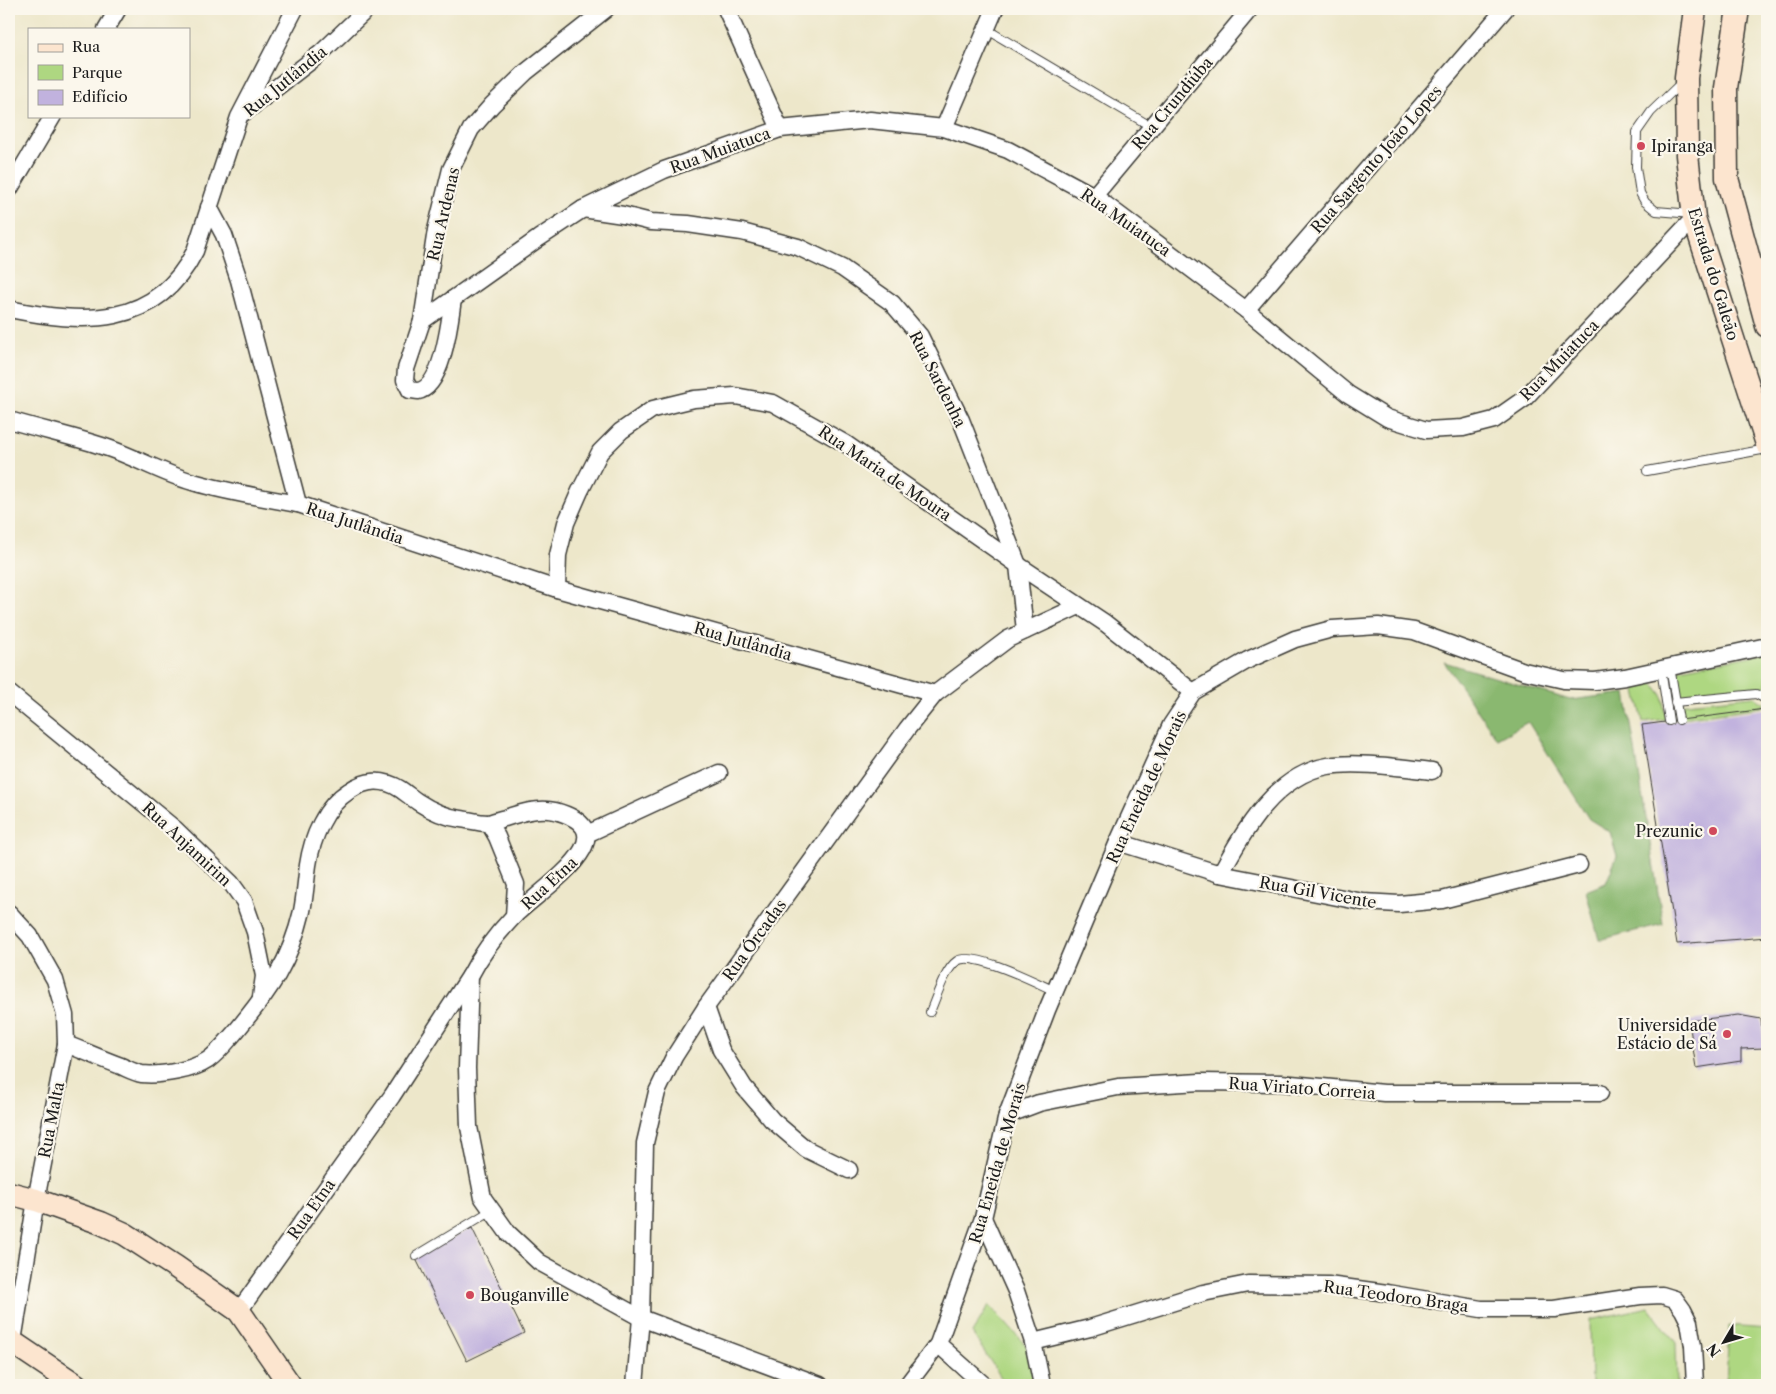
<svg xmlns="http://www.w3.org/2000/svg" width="1776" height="1394" viewBox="0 0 1776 1394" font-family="'Libre Caslon Text',serif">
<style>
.green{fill:#aed781;stroke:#657a4e}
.forest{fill:#8ab86f;stroke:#536a46}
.building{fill:#c1b2de}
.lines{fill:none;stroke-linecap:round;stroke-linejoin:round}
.service-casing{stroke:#3b3a36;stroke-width:10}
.minor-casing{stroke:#3b3a36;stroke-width:19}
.secondary-casing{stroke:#3b3a36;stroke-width:25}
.service{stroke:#fff;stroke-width:8}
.minor{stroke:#fff;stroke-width:16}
.secondary{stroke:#fce5cf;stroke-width:22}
.poi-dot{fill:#d1495b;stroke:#fbf7ec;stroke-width:2}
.labels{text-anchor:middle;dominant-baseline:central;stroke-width:4.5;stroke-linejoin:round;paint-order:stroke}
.street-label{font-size:16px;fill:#1c1c1c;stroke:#fbf7ec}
.poi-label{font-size:16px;fill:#1c1c1c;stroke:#fbf7ec;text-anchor:start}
</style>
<rect width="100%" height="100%" fill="#fbf7ec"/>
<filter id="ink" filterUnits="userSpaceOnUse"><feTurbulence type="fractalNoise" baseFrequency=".02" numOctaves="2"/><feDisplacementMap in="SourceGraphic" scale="10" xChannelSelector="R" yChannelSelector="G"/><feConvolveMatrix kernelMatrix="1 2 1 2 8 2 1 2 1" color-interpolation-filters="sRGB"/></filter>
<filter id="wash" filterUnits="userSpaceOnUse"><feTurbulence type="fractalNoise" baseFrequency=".0096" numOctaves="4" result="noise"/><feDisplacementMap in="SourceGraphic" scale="20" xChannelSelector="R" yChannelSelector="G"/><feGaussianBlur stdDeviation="1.12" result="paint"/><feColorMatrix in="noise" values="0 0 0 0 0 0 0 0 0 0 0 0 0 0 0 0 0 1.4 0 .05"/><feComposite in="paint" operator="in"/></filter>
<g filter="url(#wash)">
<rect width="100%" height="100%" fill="#ede7ca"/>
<!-- green -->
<g class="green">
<polygon points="1767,653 1767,694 1755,687 1679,697 1675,670"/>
<polygon points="1646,674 1662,695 1666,719 1643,722 1633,677"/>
<polygon points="1753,696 1765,704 1762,707 1681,718 1678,704"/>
<polygon points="989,1305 1031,1351 1034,1385 1006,1385 972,1333"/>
<polygon points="1649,1307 1676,1343 1677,1385 1591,1385 1590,1320"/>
<polygon points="1729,1326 1767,1329 1767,1385 1726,1385"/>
</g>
<!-- forest -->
<polygon class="forest" points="1444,662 1570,700 1626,693 1663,924 1599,940 1586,891 1606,883 1617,856 1610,832 1589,819 1528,722 1497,739"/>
<g id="blocks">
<!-- building -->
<g class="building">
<polygon points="1765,709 1767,710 1767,937 1677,944 1642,725"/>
<polygon points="1738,1015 1761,1019 1764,1048 1741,1049 1741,1061 1696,1068 1689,1021"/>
<polygon points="472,1228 524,1333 467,1361 415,1257"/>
</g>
</g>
</g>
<g filter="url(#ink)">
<use href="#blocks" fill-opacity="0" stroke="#3b3a36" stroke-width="1"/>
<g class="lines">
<!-- service casing -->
<g class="service-casing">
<g id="service">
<polyline points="986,29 1152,127"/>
<polyline points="1681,83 1651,112 1637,132 1636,167 1640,193 1645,202 1656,211 1692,214"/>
<polyline points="1647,471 1767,449"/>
<polyline points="1670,667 1679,720"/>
<polyline points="1661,669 1669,721"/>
<polyline points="1675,702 1756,694 1767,700"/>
<path d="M930,1012C936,998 945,969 957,961C973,950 1037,983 1055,991"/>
<polyline points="416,1256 492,1210"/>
</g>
</g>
<!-- minor casing -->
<g class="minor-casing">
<g id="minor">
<polyline points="726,9 780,129"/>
<polyline points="106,29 118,9"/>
<polyline points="245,112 321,53 367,9"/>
<polyline points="944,128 995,9"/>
<polyline points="9,190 53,116"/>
<polyline points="1094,196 1250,9"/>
<polyline points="209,207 224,235 239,280 298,504 557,589 935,694"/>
<polyline points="583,209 623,215 651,222 688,224 742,232 798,247 842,268 892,303 920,336 961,420 1018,565 1025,631"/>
<path d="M453,299C450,319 443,387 418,391C415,391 413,390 410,390L405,380L406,369L422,321L436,230L451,169L471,129L492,105L526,72L606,9"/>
<path d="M9,309C83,324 156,329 195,251L239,117L295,9"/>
<polyline points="1246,310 1505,9"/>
<polyline points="422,321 539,238 583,209 664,170 780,129 870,120 944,128 1008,150 1094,196 1246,310 1348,394 1387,418 1426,430 1463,428 1494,420 1524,399 1694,218"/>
<path d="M9,420C42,430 76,437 108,448C137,458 164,474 193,482C227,492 263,498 298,504"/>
<polyline points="557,589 558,555 566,523 580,491 600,452 621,431 653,409 694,399 735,396 773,403 846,444 1018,565 1105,623 1193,692"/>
<polyline points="9,693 175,829 231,883 244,901 255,932 264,976 261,997"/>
<polyline points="489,823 497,837 516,884 514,916"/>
<polyline points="587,834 719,773"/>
<polyline points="1118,842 1220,874 1363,902 1399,904 1442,900 1579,865"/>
<path d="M1220,874C1244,831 1275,775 1328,766C1356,761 1403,768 1432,771"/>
<polyline points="9,913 30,936 55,980 65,1015 66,1044 36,1200 13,1341"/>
<polyline points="470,976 467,1068 469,1127 483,1198 508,1233 539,1262 641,1318 820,1385"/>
<polyline points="706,1007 721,1050 744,1087 772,1120 806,1149 849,1170"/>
<path d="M66,1044C84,1051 102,1059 121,1066C128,1069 135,1073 142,1074C161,1076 193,1070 208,1060C219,1052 229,1039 237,1030C270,990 290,962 302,911C305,896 306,880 308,865C312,838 325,806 349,791C365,780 383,778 400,789C406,793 412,798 418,802C430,810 446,817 461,819C469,820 479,823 488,823C493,822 500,819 505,818C520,813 539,807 555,811C636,833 537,891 513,917C496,935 481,954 470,976L392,1096L239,1311"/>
<polyline points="1007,1115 1039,1103 1118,1087 1200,1082 1281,1083 1384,1093 1600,1093"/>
<polyline points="983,1218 1016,1291 1033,1342 1042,1385"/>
<polyline points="1033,1342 1090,1328 1203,1293 1248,1284 1328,1285 1387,1293 1481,1309 1554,1309 1640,1296 1662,1295 1675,1299 1683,1310 1689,1322 1693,1346 1695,1385"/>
<polyline points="938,1344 984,1385"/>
<polyline points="635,1385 641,1318 645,1143 657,1092 674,1057 706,1007 907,729 935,694 1008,639 1079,606"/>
<polyline points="907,1385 938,1344 983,1218 1007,1115 1047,1010 1118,842 1171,725 1193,692 1248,660 1295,639 1332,629 1378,626 1414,631 1524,671 1564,680 1595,681 1625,677 1767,646"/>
</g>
</g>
<!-- secondary casing -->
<g class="secondary-casing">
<g id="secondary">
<polyline points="1695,9 1686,78 1687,155 1694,218 1767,444"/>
<polyline points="1738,9 1726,88 1727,178 1767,326"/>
<polyline points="9,1193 36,1200 101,1223 125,1234 176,1267 239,1311 290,1385"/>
<polyline points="9,1340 76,1385"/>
</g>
</g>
<!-- service -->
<use href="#service" class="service"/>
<!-- minor -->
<use href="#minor" class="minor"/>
<!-- secondary -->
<use href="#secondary" class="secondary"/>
</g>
</g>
<!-- markers -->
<g class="poi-dot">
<circle cx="1641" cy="146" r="5"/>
<circle cx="1713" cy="831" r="5"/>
<circle cx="1727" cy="1034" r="5"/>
<circle cx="470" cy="1295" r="5"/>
</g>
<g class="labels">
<!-- street labels -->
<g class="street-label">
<text transform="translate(285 81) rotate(-39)">Rua Jutlândia</text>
<text transform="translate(1172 103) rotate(-50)">Rua Crundiúba</text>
<text transform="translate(720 150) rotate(-20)">Rua Muiatuca</text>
<text transform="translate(1376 159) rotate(-49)">Rua Sargento João Lopes</text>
<text transform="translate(443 214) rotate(-77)">Rua Ardenas</text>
<text transform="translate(1126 222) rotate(35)">Rua Muiatuca</text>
<text transform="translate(1714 274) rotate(73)">Estrada do Galeão</text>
<text transform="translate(1559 360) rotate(-46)">Rua Muiatuca</text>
<text transform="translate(938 379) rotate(63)">Rua Sardenha</text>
<text transform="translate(885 473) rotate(34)">Rua Maria de Moura</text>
<text transform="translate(355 523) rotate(18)">Rua Jutlândia</text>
<text transform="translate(743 641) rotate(16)">Rua Jutlândia</text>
<text transform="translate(1146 787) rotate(-65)">Rua Eneida de Morais</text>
<text transform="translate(187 844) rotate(43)">Rua Anjamirim</text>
<text transform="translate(549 883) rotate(-43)">Rua Etna</text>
<text transform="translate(1318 892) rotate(10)">Rua Gil Vicente</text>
<text transform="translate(754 940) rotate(-54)">Rua Órcadas</text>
<text transform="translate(1302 1088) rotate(4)">Rua Viriato Correia</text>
<text transform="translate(51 1120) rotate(-79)">Rua Malta</text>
<text transform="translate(997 1163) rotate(-74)">Rua Eneida de Morais</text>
<text transform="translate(311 1209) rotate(-55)">Rua Etna</text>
<text transform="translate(1396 1296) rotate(8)">Rua Teodoro Braga</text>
</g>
<!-- poi labels -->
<g class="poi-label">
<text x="1651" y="146">Ipiranga</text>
<text x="1703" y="831" text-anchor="end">Prezunic</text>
<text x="1717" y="1025" text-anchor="end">Universidade<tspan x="1717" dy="18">Estácio de Sá</tspan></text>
<text x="480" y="1295">Bouganville</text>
</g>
</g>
<!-- margin -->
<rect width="1776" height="1394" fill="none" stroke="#fbf7ec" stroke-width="30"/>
<!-- legend -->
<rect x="28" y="28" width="162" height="90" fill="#fbf7ec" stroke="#a29f99"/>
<rect x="38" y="44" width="25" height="8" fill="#fce5cf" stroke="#a29f99"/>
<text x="72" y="52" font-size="15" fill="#1c1c1c">Rua</text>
<rect x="38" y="65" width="25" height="15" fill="#aed781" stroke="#a29f99"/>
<text x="72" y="78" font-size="15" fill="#1c1c1c">Parque</text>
<rect x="38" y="90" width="25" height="15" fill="#c1b2de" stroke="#a29f99"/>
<text x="72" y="102" font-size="15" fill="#1c1c1c">Edifício</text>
<!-- north arrow -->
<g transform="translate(1724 1342) rotate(232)" stroke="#fbf7ec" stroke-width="4" paint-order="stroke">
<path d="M0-4L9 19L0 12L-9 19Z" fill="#1c1c1c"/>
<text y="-8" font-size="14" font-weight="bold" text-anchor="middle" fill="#1c1c1c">N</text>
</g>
</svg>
